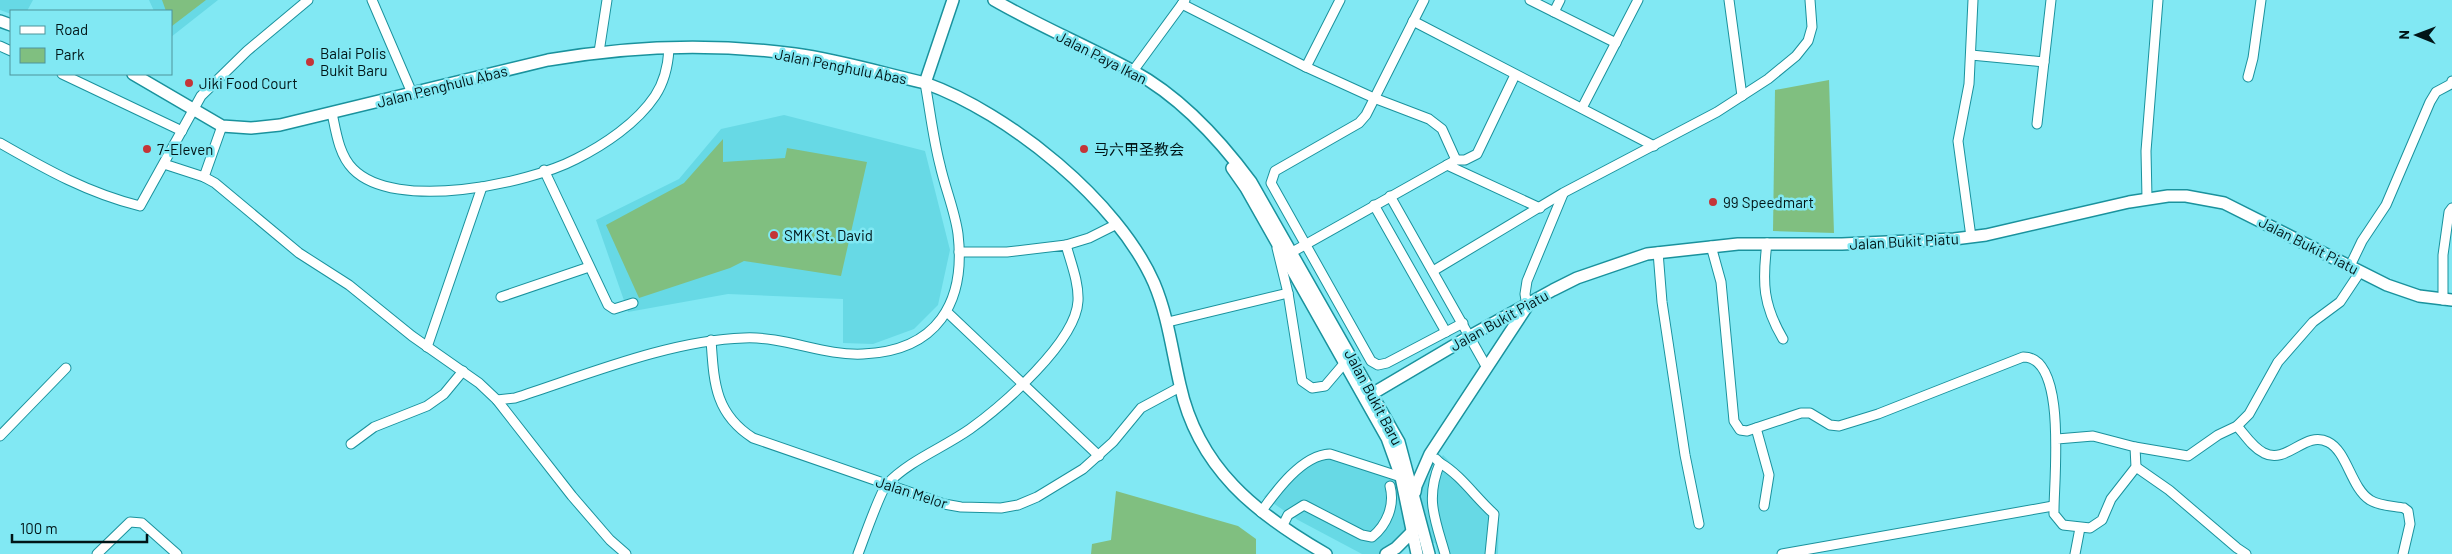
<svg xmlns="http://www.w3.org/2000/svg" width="2452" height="554" viewBox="0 0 2452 554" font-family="Barlow,'Noto Sans SC',sans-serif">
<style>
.built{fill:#67d9e5}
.green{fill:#80bf80}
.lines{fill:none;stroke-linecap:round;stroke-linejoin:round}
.minor-casing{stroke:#1a929d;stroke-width:11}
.major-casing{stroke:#1a929d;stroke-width:14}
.minor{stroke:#fff;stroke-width:9}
.major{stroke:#fff;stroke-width:11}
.poi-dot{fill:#c43538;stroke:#81e8f3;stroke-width:2}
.labels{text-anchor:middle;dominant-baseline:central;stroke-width:5;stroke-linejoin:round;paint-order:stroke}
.poi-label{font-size:15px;fill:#011517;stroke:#81e8f3;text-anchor:start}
.street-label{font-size:15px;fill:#011517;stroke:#81e8f3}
</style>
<rect width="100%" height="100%" fill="#81e8f3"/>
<!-- built -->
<g class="built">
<polygon points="0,0 33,0 27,11 11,11 11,14 0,10"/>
<polygon points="149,0 218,0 171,37 171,11 154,11"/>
<polygon points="784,115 925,151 950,250 938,305 914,329 873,344 843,343 843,299 728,294 628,312 596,220 679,179 721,129"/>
<polygon points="1327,448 1426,480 1443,455 1499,512 1498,554 1438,554 1435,543 1405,541 1388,554 1362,554 1298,520 1264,497 1285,473"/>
</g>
<!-- green -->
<g class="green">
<polygon points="162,0 206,0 172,26 171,11 166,11"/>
<polygon points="1829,80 1834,233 1773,231 1775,90"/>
<polygon points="723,139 723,162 785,158 787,148 867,162 841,276 744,261 730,268 639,298 606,225 684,183"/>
<polygon points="1116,491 1238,526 1256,539 1256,554 1091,554 1092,544 1111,540"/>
</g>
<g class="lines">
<!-- minor casing -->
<g class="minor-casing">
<g id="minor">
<polyline points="372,0 412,93"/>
<polyline points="1424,0 1366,115 1359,123 1275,171 1271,183 1371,361 1378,365 1387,363 1463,323"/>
<polyline points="1530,0 1616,43"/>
<polyline points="1729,0 1742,96"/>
<polyline points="1182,4 1306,67 1374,98 1429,119 1442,129 1456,160"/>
<polyline points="1554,12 1560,0"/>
<polyline points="1413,21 1654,146"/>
<polyline points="0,46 11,51"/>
<polyline points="599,52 607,0"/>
<polyline points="1971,55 2044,62"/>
<polyline points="1306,67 1340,0"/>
<polyline points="1133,71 1185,0"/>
<polyline points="62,74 182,131"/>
<polyline points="2248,77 2253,58 2261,0"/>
<polyline points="1582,108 1638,0"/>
<path d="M332,113C336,132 339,155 353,169C395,212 528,184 576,159C604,145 637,123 655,96C665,81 668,66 669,49"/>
<polyline points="2037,124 2051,0"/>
<polyline points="222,126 204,177 215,183 299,253 349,285 412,336 479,383 497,400 572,496 610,540 626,554"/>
<path d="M0,143C47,170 88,193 140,206L201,96L247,51L308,0"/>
<polyline points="164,164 204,177"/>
<polyline points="1447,165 1540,208"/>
<polyline points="544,170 608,305 614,309 633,303"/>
<polyline points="1390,196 1486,366"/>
<polyline points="2147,198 2146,151 2158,0"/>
<polyline points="1374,205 1446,332"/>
<polyline points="1971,237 1958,141 1969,84 1973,0"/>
<path d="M1767,243C1762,283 1763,305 1783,339"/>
<polyline points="1066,245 1089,238 1117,224"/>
<path d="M1711,246L1721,282L1734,421L1740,430L1747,431L1801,413H1810L1830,425L1839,426L1878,414L2023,357C2069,356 2053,486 2054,514L2063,525L2090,528L2102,520L2111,499L2136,467L2135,447L2093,436L2057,439"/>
<polyline points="1277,248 1288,293 1302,381 1312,388 1325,386 1348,359"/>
<polyline points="1658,252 1662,302 1685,455 1699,524"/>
<polyline points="1287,255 1456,160 1465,160 1477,154 1515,75"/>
<polyline points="2350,266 2362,241 2386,205 2430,102 2436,92 2451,84 2452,81"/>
<polyline points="1433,271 1563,193 1717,112 1768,79 1796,56 1808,41 1812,27 1810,0"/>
<polyline points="501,297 589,267"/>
<polyline points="2443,300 2443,255 2449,212 2452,208"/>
<polyline points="1527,306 1525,294 1527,281 1563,194"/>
<polyline points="947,312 1099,456"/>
<polyline points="1168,322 1288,293"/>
<path d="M711,340C714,381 714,413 753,438L944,504L961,507L1001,508L1018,505L1037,497L1083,469L1113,442L1141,408L1180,387"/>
<polyline points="427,347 482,187"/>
<path d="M497,400L515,398C586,375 671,340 744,338C785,336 823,356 863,354C937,351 966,303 958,234C955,211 945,188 940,165C933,138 930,110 925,83"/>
<path d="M2237,426C2245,435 2253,448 2264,453C2287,465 2305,430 2328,442C2347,451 2351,488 2370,500C2379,506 2394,506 2404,508L2408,511L2410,524L2403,554"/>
<polyline points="1756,428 1769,475 1764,506"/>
<polyline points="0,436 66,368"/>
<polyline points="351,444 374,427 427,406 444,394 463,371"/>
<polyline points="2135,447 2188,456 2218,435 2237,426 2249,414 2278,362 2313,322 2340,302 2360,272"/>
<path d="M1436,459L1440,463C1425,499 1435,519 1445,554"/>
<path d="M1440,463C1461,475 1475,497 1494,514L1490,554"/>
<polyline points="2136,467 2169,490 2237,548 2246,554"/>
<path d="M1261,512C1276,491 1302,455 1330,454L1401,477"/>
<path d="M1282,527L1288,515L1304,505L1362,535L1372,537C1387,525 1395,505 1390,486"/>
<polyline points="97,554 130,522 142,523 177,554"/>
<path d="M858,554C863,541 880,492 887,484C910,460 943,448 970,429C1002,406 1076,342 1078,301C1079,283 1071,263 1066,245L1007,252H959"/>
<polyline points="1782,554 2053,506"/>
<polyline points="2075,554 2080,528"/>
</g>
</g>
<!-- major casing -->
<g class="major-casing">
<g id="major">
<path d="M994,0C1039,26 1087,46 1133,71C1179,96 1220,140 1251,182L1399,442L1429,554"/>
<polyline points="0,21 11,25"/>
<path d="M133,74L222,126L251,128L280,125L548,60C628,46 714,43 795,54C839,60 882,73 925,83C1009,113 1118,201 1154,283C1168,316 1172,351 1180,385C1198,468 1256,514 1326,554"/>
<polyline points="925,83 953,0"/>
<polyline points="1232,168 1246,188 1387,438 1401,477 1417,554"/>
<polyline points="1365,398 1470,336 1553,290 1577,278 1647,254 1738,244 1842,244 1954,239 1986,235 2129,202 2168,196 2186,196 2224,203 2387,285 2419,296 2452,300"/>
<polyline points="1415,492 1416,486 1430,454 1526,308"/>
<polyline points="1386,554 1396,548 1412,532"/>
</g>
</g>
<!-- minor -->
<use href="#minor" class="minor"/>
<!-- major -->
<use href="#major" class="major"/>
</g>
<!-- markers -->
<g class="poi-dot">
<circle cx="310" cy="62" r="5"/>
<circle cx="189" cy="83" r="5"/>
<circle cx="147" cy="149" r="5"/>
<circle cx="1084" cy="149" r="5"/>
<circle cx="1713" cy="202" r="5"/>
<circle cx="774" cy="235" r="5"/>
</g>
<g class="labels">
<!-- poi labels -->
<g class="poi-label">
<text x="320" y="53">Balai Polis<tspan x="320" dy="17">Bukit Baru</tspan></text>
<text x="199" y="83">Jiki Food Court</text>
<text x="157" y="149">7-Eleven</text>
<text x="1094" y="149">马六甲圣教会</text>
<text x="1723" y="202">99 Speedmart</text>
<text x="784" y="235">SMK St. David</text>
</g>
<!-- street labels -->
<g class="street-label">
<text transform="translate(1102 57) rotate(27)">Jalan Paya Ikan</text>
<text transform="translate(841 66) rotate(11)">Jalan Penghulu Abas</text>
<text transform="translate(442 86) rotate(-14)">Jalan Penghulu Abas</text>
<text transform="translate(1904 241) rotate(-3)">Jalan Bukit Piatu</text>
<text transform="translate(2309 245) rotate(27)">Jalan Bukit Piatu</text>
<text transform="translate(1499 320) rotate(-29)">Jalan Bukit Piatu</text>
<text transform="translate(1374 397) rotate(62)">Jalan Bukit Baru</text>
<text transform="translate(912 492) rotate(18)">Jalan Melor</text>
</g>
</g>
<!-- legend -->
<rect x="10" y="10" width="162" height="65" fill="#81e8f3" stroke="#4e949b"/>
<rect x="20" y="26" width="25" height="8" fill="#ffffff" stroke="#4e949b"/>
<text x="55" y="35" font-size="15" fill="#011517">Road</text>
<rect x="20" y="48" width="25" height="15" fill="#80bf80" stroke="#4e949b"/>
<text x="55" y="60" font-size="15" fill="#011517">Park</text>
<!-- north arrow -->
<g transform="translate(2417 35) rotate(271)" stroke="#81e8f3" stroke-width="4" paint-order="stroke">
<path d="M0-4L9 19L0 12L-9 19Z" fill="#011517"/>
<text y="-8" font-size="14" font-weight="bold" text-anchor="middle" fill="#011517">N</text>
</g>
<!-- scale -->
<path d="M12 534v8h135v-8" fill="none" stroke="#011517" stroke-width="2.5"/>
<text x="20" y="534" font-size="15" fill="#011517" stroke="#81e8f3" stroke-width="4" paint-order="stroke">100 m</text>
</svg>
